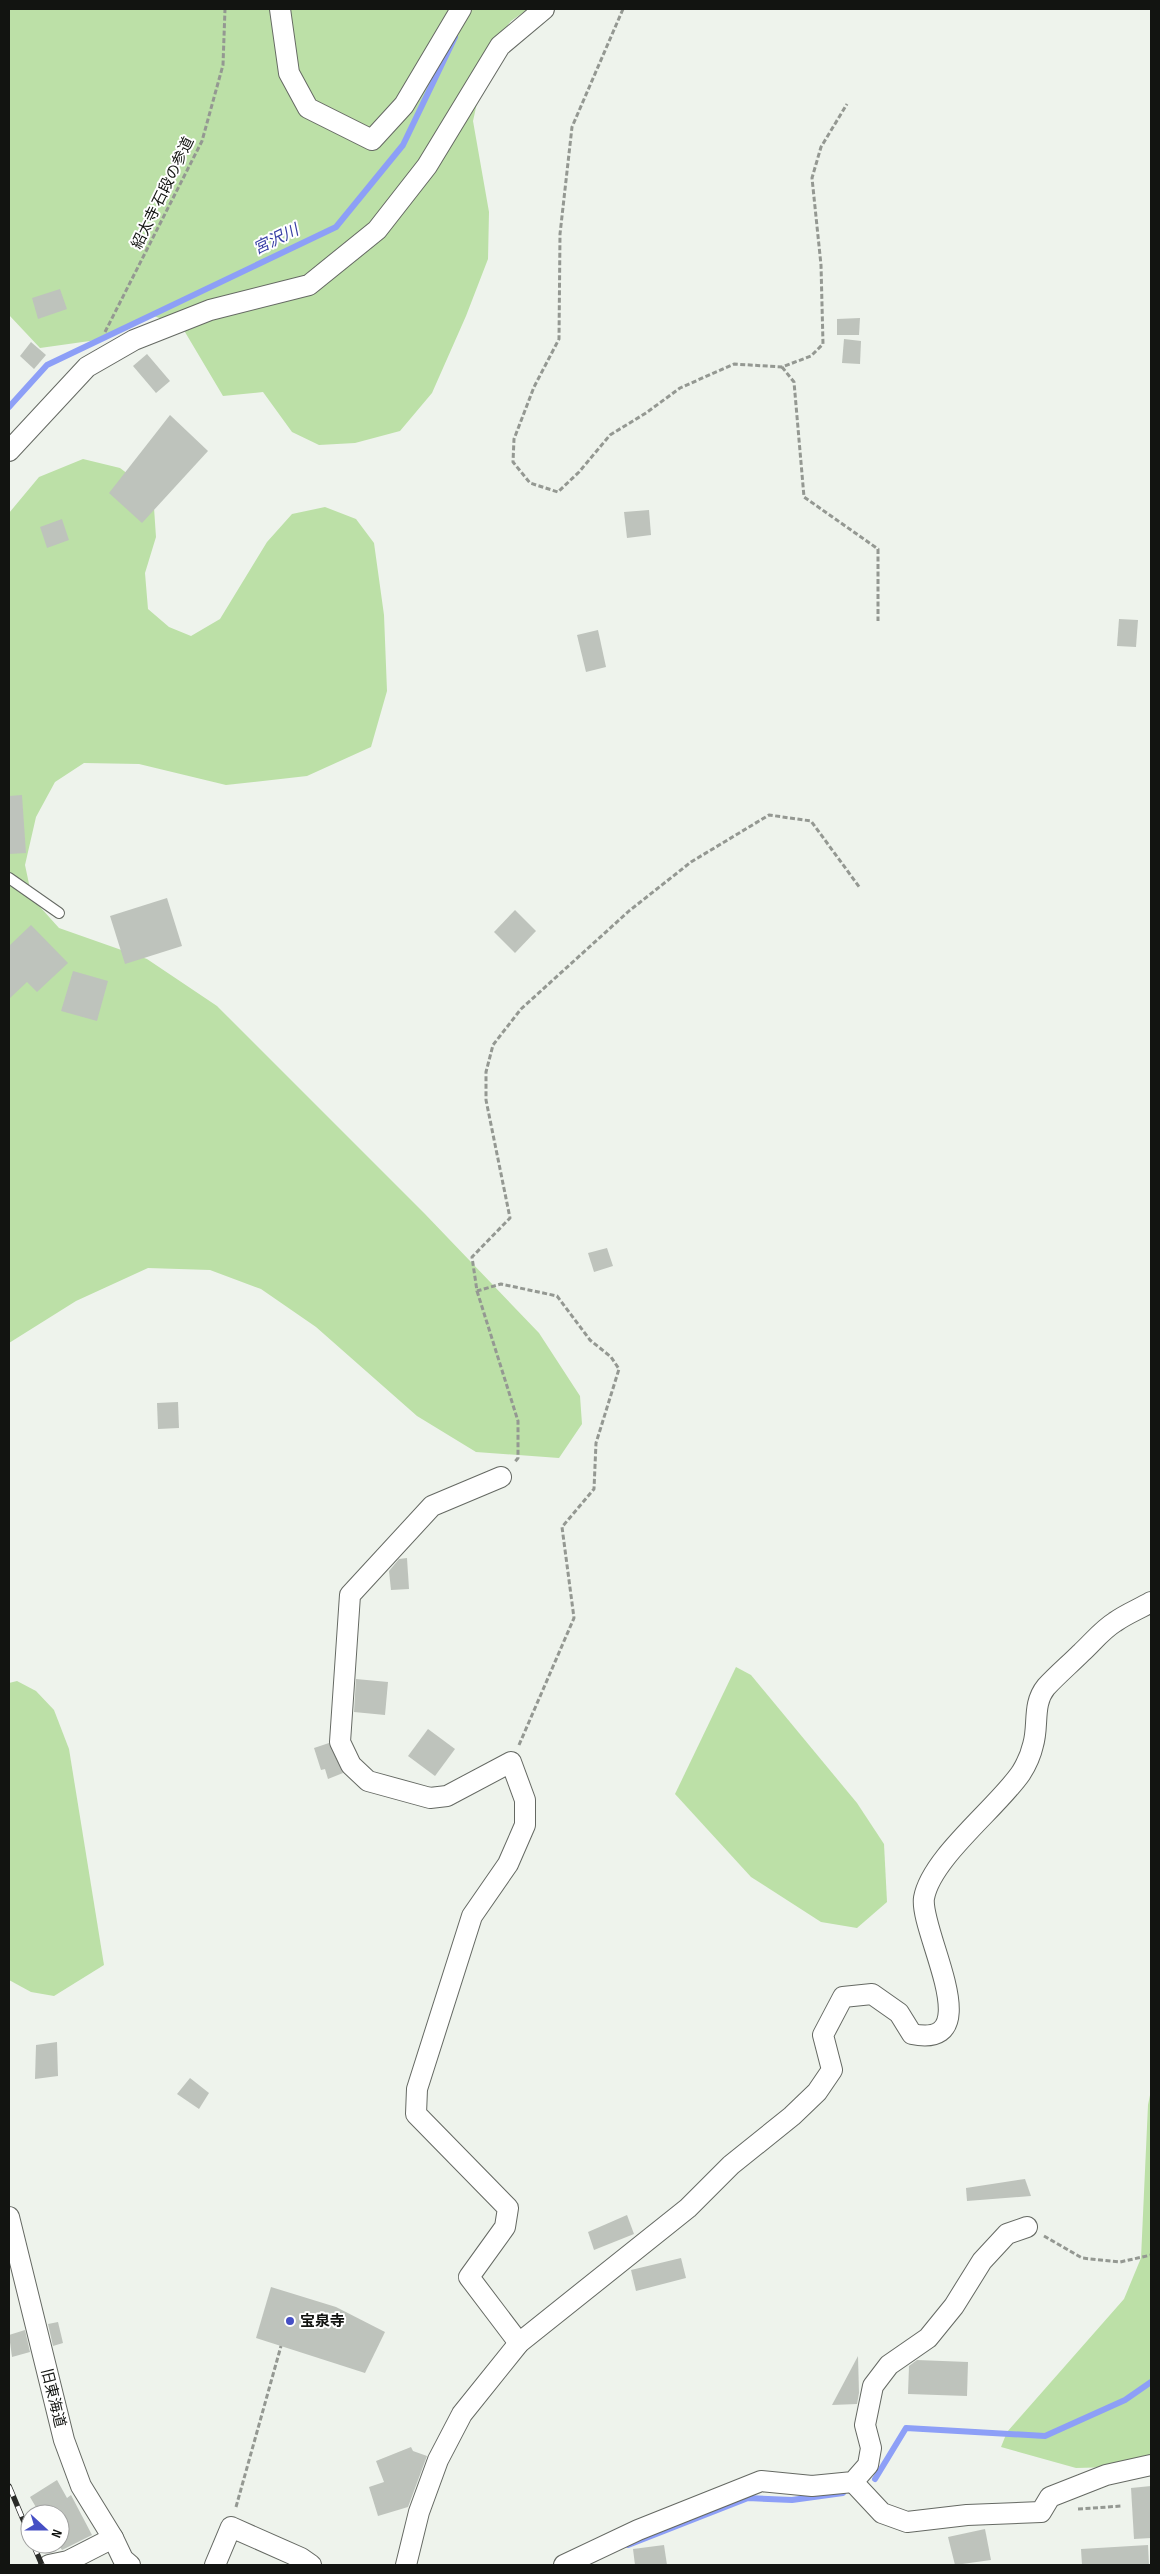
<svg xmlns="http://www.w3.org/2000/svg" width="1160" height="2574" viewBox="0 0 1160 2574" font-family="'Sofia Sans Condensed','Noto Sans JP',sans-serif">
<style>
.green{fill:#bce0a7}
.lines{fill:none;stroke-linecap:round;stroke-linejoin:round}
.stream{stroke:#8d9ff7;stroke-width:6}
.building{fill:#bec3bc}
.service-casing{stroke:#656963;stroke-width:12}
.minor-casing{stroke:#656963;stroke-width:22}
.path{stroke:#949892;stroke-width:3;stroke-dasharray:5 2.5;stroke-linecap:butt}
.service{stroke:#fff;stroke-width:10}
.minor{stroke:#fff;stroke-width:20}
.rail-casing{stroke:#2a2c29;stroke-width:5.5}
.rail{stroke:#fff;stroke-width:4;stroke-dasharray:11;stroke-linecap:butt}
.poi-dot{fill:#464fc4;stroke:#fff;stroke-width:2}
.labels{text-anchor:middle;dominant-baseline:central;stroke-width:4;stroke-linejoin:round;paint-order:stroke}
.street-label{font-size:15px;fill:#121411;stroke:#fff}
.poi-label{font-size:15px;font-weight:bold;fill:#121411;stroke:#fff;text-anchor:start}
.water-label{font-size:16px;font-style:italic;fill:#3940a5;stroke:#fff}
</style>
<rect width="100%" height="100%" fill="#eef3ec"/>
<!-- green -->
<g class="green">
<polygon points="9,9 528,9 511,21 489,49 473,121 489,212 488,259 466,316 432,393 400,431 355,443 319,445 292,432 263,392 223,396 182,327 149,314 104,339 40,348 9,315"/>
<polygon points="83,459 120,468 153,493 156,537 145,573 148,609 169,627 191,636 220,619 267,542 292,514 325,507 356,519 374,543 384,615 387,691 371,747 307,776 226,785 139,764 84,763 55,782 36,817 25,865 32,898 59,928 147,959 217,1006 425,1214 539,1333 580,1396 582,1424 559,1458 476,1452 417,1416 316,1327 261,1289 210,1270 148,1268 76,1301 9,1343 9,513 39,477"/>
<polygon points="736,1667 751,1675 857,1803 884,1844 887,1902 857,1928 821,1922 751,1877 675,1794"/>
<polygon points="17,1681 36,1691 54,1710 69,1749 104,1965 54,1996 31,1992 9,1980 9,1683"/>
<polygon points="1151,2090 1151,2466 1076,2468 1001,2447 1007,2432 1124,2299 1141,2258 1148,2105"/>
</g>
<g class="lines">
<!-- stream -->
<g class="stream">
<polyline points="9,407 47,365 336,227 403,145 455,37"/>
<polyline points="875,2479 906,2428 1045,2436 1125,2400 1151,2382"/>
<polyline points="628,2545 748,2498 792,2500 843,2493"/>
</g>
</g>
<!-- building -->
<g class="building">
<polygon points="60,289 67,309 38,319 32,298"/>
<polygon points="860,318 859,335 837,335 837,319"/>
<polygon points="844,339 861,341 860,364 842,363"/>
<polygon points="31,342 46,355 34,369 20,356"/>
<polygon points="147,354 170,381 156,393 133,366"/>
<polygon points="170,415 208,451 142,523 109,493"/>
<polygon points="649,510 651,535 627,538 624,512"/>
<polygon points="62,519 69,540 47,548 40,527"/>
<polygon points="1119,619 1138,620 1136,647 1117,646"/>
<polygon points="598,630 606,667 586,672 577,635"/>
<polygon points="22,795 26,853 9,854 9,796"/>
<polygon points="167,898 182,946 125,964 110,916"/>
<polygon points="515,910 536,931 515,953 494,932"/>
<polygon points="31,925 68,963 37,992 27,982 9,999 9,946"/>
<polygon points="73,971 108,981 97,1021 61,1011"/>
<polygon points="607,1248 613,1266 594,1272 588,1253"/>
<polygon points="178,1402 179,1428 158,1429 157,1403"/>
<polygon points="407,1558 409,1589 391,1590 389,1571 399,1559"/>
<polygon points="356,1679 388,1682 385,1715 354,1712"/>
<polygon points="428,1729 455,1749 435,1776 408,1756"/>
<polygon points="329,1743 343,1773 328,1779 325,1769 321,1770 314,1748"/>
<polygon points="57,2042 58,2076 35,2079 36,2045"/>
<polygon points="190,2078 209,2093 199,2109 177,2094"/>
<polygon points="1025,2179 1031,2196 967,2201 966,2188"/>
<polygon points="627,2215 634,2234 594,2250 588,2232"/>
<polygon points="681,2258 686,2278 636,2291 631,2270"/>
<polygon points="271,2287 336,2307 385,2332 365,2373 256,2338"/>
<polygon points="58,2322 63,2343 53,2346 48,2324"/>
<polygon points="25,2330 30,2352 12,2357 9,2335"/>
<polygon points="858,2356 859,2393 857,2404 832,2405"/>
<polygon points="917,2360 968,2362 967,2396 908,2394 909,2366"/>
<polygon points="411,2447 413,2451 427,2456 408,2507 378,2516 369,2487 384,2482 376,2461"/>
<polygon points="57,2480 67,2498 71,2495 92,2535 62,2550 58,2544 60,2544 60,2514 40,2514 30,2497"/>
<polygon points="1151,2486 1151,2538 1134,2539 1131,2488"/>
<polygon points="985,2529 991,2560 955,2565 948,2537"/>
<polygon points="664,2545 667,2565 635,2565 633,2549"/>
<polygon points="1148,2545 1149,2565 1082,2565 1081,2549"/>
</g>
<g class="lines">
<!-- service casing -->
<g class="service-casing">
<polyline id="service" points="9,878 59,913"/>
</g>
<!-- minor casing -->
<g class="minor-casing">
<g id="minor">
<polyline points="280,9 289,73 308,108 372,140 404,105 461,9"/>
<polyline points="9,451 87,367 134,340 210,310 309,285 377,230 427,166 500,46 544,9"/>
<polyline points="501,1477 432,1506 350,1595 340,1742 351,1765 368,1781 430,1798 447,1796 511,1762 525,1800 525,1825 508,1864 472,1916 417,2089 416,2114 508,2208 505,2227 469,2277 519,2343"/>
<polyline points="9,2217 64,2440 81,2486 113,2538 123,2559 130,2565"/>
<polyline points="853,2482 882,2513 907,2522 967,2515 1041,2512 1050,2497 1106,2475 1151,2465"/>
<polyline points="49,2565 68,2561 113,2538"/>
<polyline points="215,2565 231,2527 301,2558 311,2565"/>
<path d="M406,2565L419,2512L438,2460L462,2414L519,2343L688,2208L731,2165L792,2116L817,2092L832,2070L823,2035L843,1997L872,1994L899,2013L912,2034C990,2050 919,1931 924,1898C931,1858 997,1808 1021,1773C1026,1765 1031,1754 1033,1745C1039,1726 1032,1704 1046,1687C1057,1675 1070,1664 1081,1653C1093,1642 1102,1630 1115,1622C1126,1614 1139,1609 1151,1602"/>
<polyline points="564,2565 638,2530 761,2481 812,2486 853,2482 868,2465 871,2448 865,2425 873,2386 889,2365 928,2338 954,2306 982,2261 1007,2234 1027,2227"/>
</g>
</g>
<!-- path -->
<g class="path">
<polyline points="623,9 572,127 560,234 559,339 534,387 514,439 513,462 530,483 558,492 579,472 610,435 646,413 680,388 734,364 782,367 811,356 823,344 821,265 812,178 821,147 847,104"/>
<polyline points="105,332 202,141 223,65 225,9"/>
<polyline points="782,367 794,382 804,497 878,549 878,621"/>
<polyline points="477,1291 518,1421 518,1458 514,1463"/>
<polyline points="519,1745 574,1618 562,1527 594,1489 596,1443 619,1369 611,1357 590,1340 557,1296 501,1284 477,1291 472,1257 510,1218 486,1100 486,1072 493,1045 521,1009 629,911 691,862 769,815 811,821 860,888"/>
<polyline points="1044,2236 1082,2258 1120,2262 1151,2255"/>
<polyline points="236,2507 281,2346"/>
<polyline points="1078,2509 1122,2506"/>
</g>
<!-- service -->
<use href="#service" class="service"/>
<!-- minor -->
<use href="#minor" class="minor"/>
<!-- rail casing -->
<g class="rail-casing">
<g id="rail">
<polyline points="9,2486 30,2536"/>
<polyline points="33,2544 42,2565"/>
</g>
</g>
<!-- rail -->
<use href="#rail" class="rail"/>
</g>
<!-- markers -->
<circle class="poi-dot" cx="290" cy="2321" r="5"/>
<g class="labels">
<!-- street labels -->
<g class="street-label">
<text transform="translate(163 193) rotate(-64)">紹太寺 石段の参道</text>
<text transform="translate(53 2398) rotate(76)">旧東海道</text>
</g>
<!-- poi labels -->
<g class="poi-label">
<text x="300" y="2321">宝泉寺</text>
</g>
<!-- water labels -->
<g class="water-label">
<text transform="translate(276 240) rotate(-26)">宮沢川</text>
</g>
</g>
<!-- border -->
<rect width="1160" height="2574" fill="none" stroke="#121411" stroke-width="20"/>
<!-- north arrow -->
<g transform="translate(45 2529) rotate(111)"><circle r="24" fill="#ffffff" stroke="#a0a1a0"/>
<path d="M0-4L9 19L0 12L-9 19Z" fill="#464fc4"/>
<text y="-8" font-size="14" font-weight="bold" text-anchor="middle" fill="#121411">N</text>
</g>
</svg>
